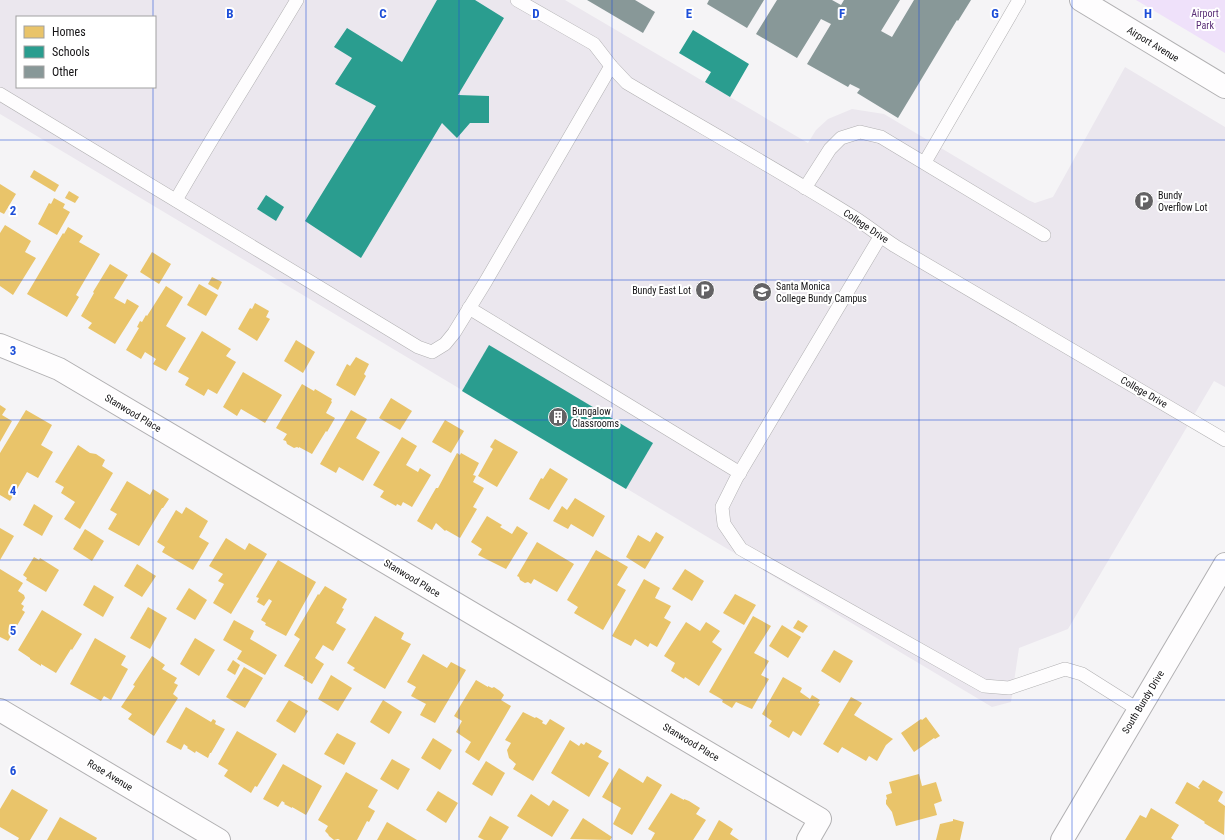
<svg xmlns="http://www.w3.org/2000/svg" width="1225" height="840" viewBox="0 0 1225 840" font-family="'Roboto Condensed',sans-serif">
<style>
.built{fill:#ebe7ee;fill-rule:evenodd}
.green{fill:#efe1fa}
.homes{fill:#e9c46a}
.schools{fill:#2a9d8f}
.building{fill:#889898}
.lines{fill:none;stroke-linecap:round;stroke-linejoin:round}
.lane-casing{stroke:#b1b0b2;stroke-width:14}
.street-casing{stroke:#b1b0b2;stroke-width:24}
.secondary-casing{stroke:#b1b0b2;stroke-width:24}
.lane{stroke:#fefdfe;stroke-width:13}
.street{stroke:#fefdfe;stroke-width:22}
.secondary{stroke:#fefdfe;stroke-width:22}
.grid{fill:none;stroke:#1d4ed8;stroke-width:1;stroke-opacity:0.55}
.labels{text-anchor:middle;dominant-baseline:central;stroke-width:4;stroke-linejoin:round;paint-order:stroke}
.park-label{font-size:10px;fill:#592d76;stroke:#fff}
.street-label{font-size:10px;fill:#141315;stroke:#fff}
.poi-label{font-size:10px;fill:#141315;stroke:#fff;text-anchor:start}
.grid-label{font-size:13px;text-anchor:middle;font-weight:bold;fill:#1d4ed8;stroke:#fff;stroke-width:4;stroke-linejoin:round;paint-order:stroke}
</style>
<rect width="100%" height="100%" fill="#f5f4f6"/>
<!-- built -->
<path class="built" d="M0,0H565L808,143L816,130L828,119L852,109L884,114L1028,200L1035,203L1053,197L1125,67L1225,127V387L1214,381L1068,629L1019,648L1011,702L992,707L0,114ZM17,17H155V87H17Z"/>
<!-- green -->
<polygon class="green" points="1136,0 1225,0 1225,53"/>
<!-- homes -->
<g class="homes">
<polygon points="34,170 59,185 55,192 30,177"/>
<polygon points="0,184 16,194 4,214 0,212"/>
<polygon points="69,191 79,197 75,203 65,198"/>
<polygon points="54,198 65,204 63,208 70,212 57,235 38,224 49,203 51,204"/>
<polygon points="5,225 31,241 25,252 36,258 13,295 0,286 0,233"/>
<polygon points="68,227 83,236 79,242 100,254 76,295 79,297 67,317 27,294 63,233 64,234"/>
<polygon points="152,252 171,264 159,284 140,272"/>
<polygon points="110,264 128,275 114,298 125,304 127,299 139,306 115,344 88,328 92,323 81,316 94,293 93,292"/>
<polygon points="212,277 222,282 218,290 208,284"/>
<polygon points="199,284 218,295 206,316 187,305"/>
<polygon points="166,286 183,297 166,326 186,338 166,371 153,364 156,359 145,352 141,359 126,350 139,328 137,327 140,321 142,322 146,315 147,316"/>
<polygon points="255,303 269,311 266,317 270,319 257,341 238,329 250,308 252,309"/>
<polygon points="202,331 231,349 226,356 236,362 217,394 208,389 204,396 185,385 189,378 178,372"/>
<polygon points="296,340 315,352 303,373 284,361"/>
<polygon points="356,357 369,364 364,374 366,376 355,396 336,385 347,364 350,366"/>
<polygon points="243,372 282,395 265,423 241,409 237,416 223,407"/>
<polygon points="302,384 314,391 315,389 332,399 331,401 332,402 326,413 335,418 327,432 326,431 312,454 299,447 299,448 297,447 294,448 287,444 286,441 283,440 287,434 276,428"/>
<polygon points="391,398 412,411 400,430 379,418"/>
<polygon points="0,405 6,409 2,415 12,421 0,442"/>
<polygon points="26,410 52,425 41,445 53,452 38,478 27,472 10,501 0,495 0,453"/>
<polygon points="351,410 367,419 356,438 380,452 363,481 339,467 336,473 320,464"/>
<polygon points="445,420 464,431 451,453 432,442"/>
<polygon points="402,437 417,446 406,465 418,472 420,468 431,475 412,507 403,502 401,506 397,504 396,506 380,497 384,491 373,485"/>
<polygon points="495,439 518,452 497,487 478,476 493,449 490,447"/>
<polygon points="78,445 90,453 96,454 105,460 102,466 113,473 80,529 64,519 75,502 61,493 64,487 55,482"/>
<polygon points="457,453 460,455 461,453 479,463 473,475 476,476 473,482 484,488 473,507 477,509 460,538 446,530 445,531 436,523 432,530 417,521 436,488 438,488"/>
<polygon points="550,468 568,479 549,510 529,499 541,478 543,479"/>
<polygon points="127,481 150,495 153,489 169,499 163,508 162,508 139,546 108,529 117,514 110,510"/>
<polygon points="575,498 605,516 593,537 571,524 568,529 553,521 562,506 567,510"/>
<polygon points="34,504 53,516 42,536 23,525"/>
<polygon points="186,507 208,521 199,537 209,543 193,570 162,552 165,547 157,542 176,510 182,514"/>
<polygon points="487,516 502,525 500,527 512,534 517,526 528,533 506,569 478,555 482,549 471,542"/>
<polygon points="0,528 14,536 0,560"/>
<polygon points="85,529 104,541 92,561 73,549"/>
<polygon points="656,532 664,537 645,569 626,557 638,535 650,542"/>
<polygon points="226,538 245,550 249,543 267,554 231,614 213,603 224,584 218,581 223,574 209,566"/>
<polygon points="537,542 574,564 557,592 534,579 531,584 528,582 525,583 520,580 519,577 517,576"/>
<polygon points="596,550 615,561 616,560 628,567 617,585 626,590 603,630 574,613 578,607 567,600"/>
<polygon points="34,557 39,560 40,558 59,570 46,592 26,580 27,578 23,575"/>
<polygon points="278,560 316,582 286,636 265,625 266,623 261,620 272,601 269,599 264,606 257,602 259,598 256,597"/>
<polygon points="137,564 156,576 142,597 124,586"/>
<polygon points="0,569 23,583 18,591 24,595 25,598 21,604 24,606 22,610 25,612 8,641 0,637"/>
<polygon points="685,569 704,581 692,601 672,589"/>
<polygon points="644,579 660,588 655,598 671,606 664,618 671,622 657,647 650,643 648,647 635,639 631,646 612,636"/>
<polygon points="94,585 114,597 103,617 83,605"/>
<polygon points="325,586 347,599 342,608 344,609 336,623 346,629 333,651 323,645 315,658 324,664 312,684 303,679 304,677 284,666 300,639 294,635 318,594 319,595"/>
<polygon points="189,588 207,600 195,620 176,609"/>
<polygon points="735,594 756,605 744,625 723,613"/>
<polygon points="148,607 167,618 150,649 130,638"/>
<polygon points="42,610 82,634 72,650 71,649 56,673 41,664 41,666 30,659 30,658 18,650"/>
<polygon points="375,616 404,633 401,639 411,644 385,689 353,670 355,668 347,663"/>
<polygon points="753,616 771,626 754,653 769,661 761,675 769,679 752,709 736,702 732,708 722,702 723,700 709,692"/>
<polygon points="234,620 254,631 250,639 277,655 265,675 237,659 242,651 223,640"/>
<polygon points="798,620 808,626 803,633 793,628"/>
<polygon points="686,622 700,631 706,622 720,631 712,642 722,649 699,686 685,677 684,679 671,671 675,663 664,656"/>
<polygon points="782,625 801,637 788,658 769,646"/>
<polygon points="95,638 126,656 121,665 128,669 111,700 104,696 101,701 70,684"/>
<polygon points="195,638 215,650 199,676 180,664"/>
<polygon points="834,650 853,661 840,683 821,671"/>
<polygon points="423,654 447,668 451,662 466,670 435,723 420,715 426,704 411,696 416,687 407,682"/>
<polygon points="152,656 165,665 162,669 177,678 174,683 178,685 173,694 178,698 154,736 128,719 132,714 121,707 135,686 133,685"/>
<polygon points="233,660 240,665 235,675 227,670"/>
<polygon points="244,667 263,678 245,708 226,697"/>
<polygon points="331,675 352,688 338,711 318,699"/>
<polygon points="783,677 802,688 800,692 810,699 812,695 820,700 818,703 820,704 801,736 793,731 789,738 769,726 772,721 762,714"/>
<polygon points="476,680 488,687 488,686 492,688 494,687 500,691 504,695 501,700 511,706 479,761 465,752 471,742 456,732 462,721 454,716"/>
<polygon points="851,697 862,703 854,715 893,739 886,745 877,761 869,756 866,761 842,747 838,753 823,744"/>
<polygon points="289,700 308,711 295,733 276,721"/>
<polygon points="383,700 402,712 389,734 370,722"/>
<polygon points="186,707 211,722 213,719 216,721 215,724 225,729 211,753 210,753 208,758 196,751 195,753 187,748 188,747 184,744 181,750 166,742"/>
<polygon points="523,712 535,718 536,717 543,721 542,723 546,725 550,719 565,728 533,781 513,769 516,764 509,758 507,750 511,743 505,740"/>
<polygon points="926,717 940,736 935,739 934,738 914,752 901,733 921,719 922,720"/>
<polygon points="237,731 277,754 257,787 255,786 251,793 224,776 228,770 218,764"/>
<polygon points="337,733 356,743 344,765 324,754"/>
<polygon points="433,738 452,750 440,770 421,758"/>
<polygon points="570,740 579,746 581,743 584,745 586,742 602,751 598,757 609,763 589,797 551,773"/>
<polygon points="392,759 410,769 398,790 380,779"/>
<polygon points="486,761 505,773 492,796 472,784"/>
<polygon points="283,764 322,786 306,815 292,807 292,808 284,804 285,803 282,801 278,807 263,799"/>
<polygon points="619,768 643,783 647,776 662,785 632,835 613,824 621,808 602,797"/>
<polygon points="346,772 378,790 368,807 375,811 369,822 367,821 357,840 340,840 338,839 334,840 329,836 328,834 325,831 328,826 318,820"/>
<polygon points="919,774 922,786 936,782 942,801 934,804 937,815 896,826 892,812 886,804 886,800 887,799 886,795 892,793 889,782"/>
<polygon points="1203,780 1223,792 1218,801 1225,806 1224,835 1204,823 1205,822 1175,803 1187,782 1199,789 1200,788 1198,787"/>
<polygon points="12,789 48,810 30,840 18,840 19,838 0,827 0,809"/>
<polygon points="438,791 458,803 446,823 426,810"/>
<polygon points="671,793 684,800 684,799 689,801 700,808 696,814 706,820 693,840 651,840 655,833 648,829"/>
<polygon points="531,794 549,806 553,800 569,810 552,837 517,816"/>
<polygon points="1151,808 1179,825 1171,838 1174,840 1125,840 1140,815 1146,818"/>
<polygon points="490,816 509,827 501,840 484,840 478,837"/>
<polygon points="60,817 97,838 96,840 47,840"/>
<polygon points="583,818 612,837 610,840 570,839"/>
<polygon points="953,819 964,822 960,840 936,840 940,824 953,821"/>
<polygon points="719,820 733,829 730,834 739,840 708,840"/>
<polygon points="387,822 417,840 377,840"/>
</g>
<!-- schools -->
<g class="schools">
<polygon points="437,0 475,0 504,18 458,95 489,96 489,123 470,123 457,138 442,123 361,258 305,221 376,106 335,84 352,58 334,47 347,28 402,62"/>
<polygon points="693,30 749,64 730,97 705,82 711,72 679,53"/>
<polygon points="266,195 284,207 276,221 257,209"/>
<polygon points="489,345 653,443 626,489 462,391"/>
</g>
<!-- building -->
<g class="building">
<polygon points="587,0 635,0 655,12 643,33"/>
<polygon points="709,0 764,0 747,28 707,4"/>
<polygon points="777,0 832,0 841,5 844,0 900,0 881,31 892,37 914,0 971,0 958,21 957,20 898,118 857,93 860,89 850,84 848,87 807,64 831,24 821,19 797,58 756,34"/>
</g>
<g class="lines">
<!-- lane casing -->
<g class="lane-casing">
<g id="lane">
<path d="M517,0L594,44L611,66L627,83C703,128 780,171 855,218C869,227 881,237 895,246L1225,440"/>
<polyline points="0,94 418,347 432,352 445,344 454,333 486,281 611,66"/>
<polyline points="925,162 1019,0"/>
<polyline points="805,188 830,149 841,138 860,132 881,137 1044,235"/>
<path d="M176,200C215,132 257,67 297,0"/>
<polyline points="880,237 736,479 722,507 724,524 741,549 984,686 1009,688 1065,669 1082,674 1139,710"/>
<polyline points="469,308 740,473"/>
</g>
</g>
<!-- street casing -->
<g class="street-casing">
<polyline id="street" points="0,345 59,369 820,819 808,840"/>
</g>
<!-- secondary casing -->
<g class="secondary-casing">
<g id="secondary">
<polyline points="1081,0 1225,87"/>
<polyline points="0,710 219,840"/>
<polyline points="1062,840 1225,564"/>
</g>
</g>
<!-- lane -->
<use href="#lane" class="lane"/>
<!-- street -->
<use href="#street" class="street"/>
<!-- secondary -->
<use href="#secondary" class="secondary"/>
</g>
<!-- grid -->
<path class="grid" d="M153,0V17M306,0V840M459,0V840M612,0V840M766,0V840M919,0V840M1072,0V840M153,87V840M0,140H1225M0,280H1225M0,420H1225M0,560H1225M0,700H1225"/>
<!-- icons -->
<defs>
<g id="parking-disc" transform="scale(1)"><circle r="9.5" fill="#636264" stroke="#fff"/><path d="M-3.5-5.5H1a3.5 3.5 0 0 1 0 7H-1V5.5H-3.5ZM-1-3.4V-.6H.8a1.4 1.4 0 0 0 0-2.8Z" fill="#fff"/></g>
<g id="university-disc" transform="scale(1)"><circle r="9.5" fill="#636264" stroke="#fff"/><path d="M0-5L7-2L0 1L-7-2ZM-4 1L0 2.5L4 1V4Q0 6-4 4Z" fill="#fff"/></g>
<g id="building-disc" transform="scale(1)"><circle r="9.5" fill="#636264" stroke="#fff"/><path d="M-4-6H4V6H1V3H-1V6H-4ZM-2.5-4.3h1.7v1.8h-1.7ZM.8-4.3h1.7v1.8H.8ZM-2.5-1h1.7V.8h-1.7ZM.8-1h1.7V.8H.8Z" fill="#fff"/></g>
</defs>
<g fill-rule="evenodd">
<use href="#parking-disc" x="1144" y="201"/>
<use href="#parking-disc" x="705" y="290"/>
<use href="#university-disc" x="762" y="292"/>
<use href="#building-disc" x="558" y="417"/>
</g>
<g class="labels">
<!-- park labels -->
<g class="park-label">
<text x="1205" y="13">Airport<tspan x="1205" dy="12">Park</tspan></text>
</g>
<!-- street labels -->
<g class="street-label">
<text transform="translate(1153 44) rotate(31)">Airport Avenue</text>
<text transform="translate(866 226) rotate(34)">College Drive</text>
<text transform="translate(1144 392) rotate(30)">College Drive</text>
<text transform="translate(133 413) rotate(31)">Stanwood Place</text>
<text transform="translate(412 578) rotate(31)">Stanwood Place</text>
<text transform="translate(1143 702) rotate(-59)">South Bundy Drive</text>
<text transform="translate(691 742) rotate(31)">Stanwood Place</text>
<text transform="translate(110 775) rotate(31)">Rose Avenue</text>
</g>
<!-- poi labels -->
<g class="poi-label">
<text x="1158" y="195">Bundy<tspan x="1158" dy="12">Overflow Lot</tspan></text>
<text x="776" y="286">Santa Monica<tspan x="776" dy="12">College Bundy Campus</tspan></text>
<text x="691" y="290" text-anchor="end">Bundy East Lot</text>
<text x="572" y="411">Bungalow<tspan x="572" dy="12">Classrooms</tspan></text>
</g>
</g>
<g class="grid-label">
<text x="230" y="18">B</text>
<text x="383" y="18">C</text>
<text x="536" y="18">D</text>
<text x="689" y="18">E</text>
<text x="842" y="18">F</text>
<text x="995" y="18">G</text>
<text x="1148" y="18">H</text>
<text x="13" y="215">2</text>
<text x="13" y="355">3</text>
<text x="13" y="495">4</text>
<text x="13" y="635">5</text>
<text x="13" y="775">6</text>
</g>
<!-- legend -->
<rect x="16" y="16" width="140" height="72" fill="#ffffff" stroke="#a1a1a1"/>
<rect x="24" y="26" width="20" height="12" fill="#e9c46a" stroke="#a1a1a1"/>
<text x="52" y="36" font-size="12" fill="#141315">Homes</text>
<rect x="24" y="46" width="20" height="12" fill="#2a9d8f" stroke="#a1a1a1"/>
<text x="52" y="56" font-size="12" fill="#141315">Schools</text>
<rect x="24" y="66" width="20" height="12" fill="#889898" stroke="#a1a1a1"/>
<text x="52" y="76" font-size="12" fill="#141315">Other</text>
</svg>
